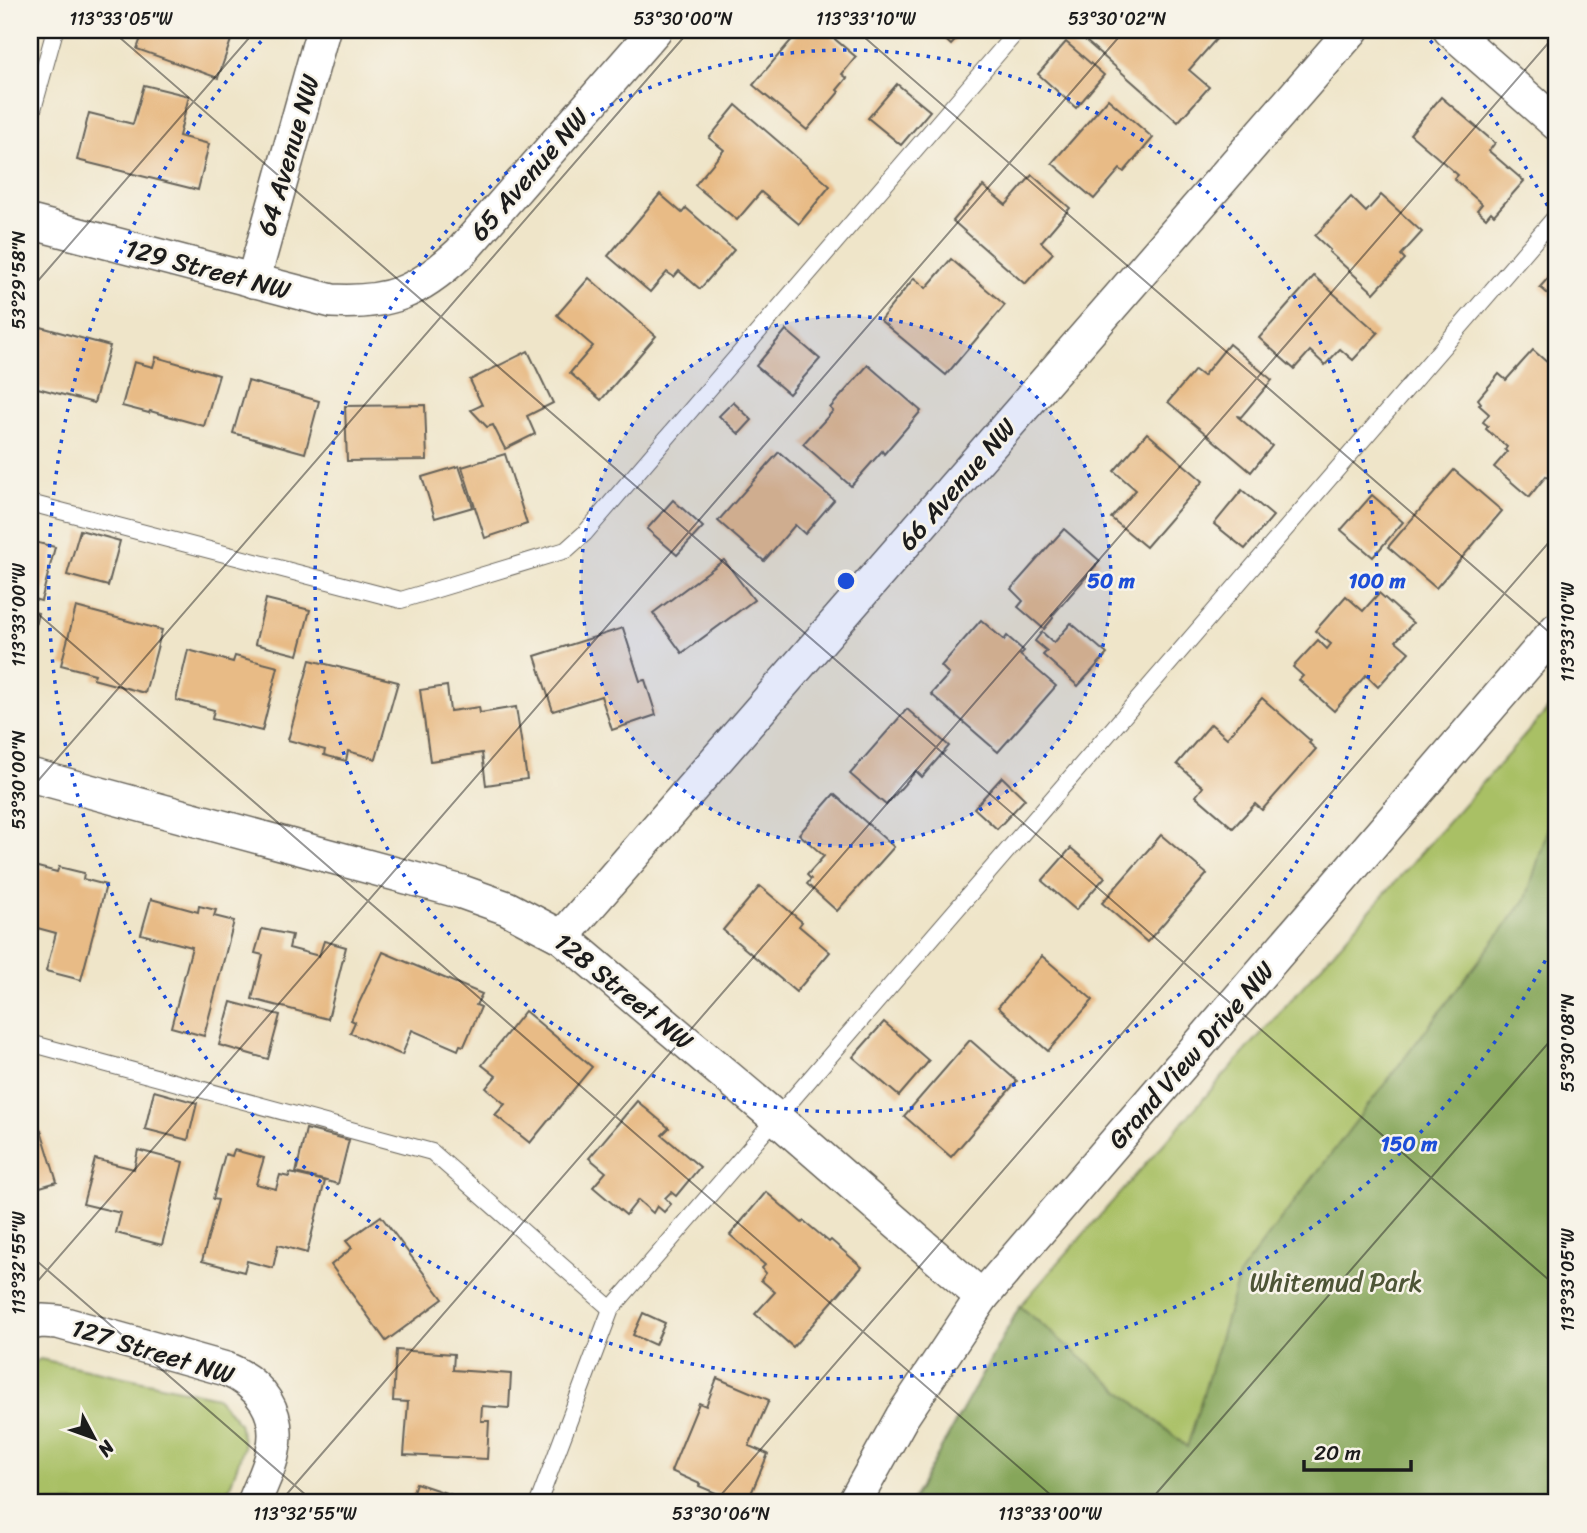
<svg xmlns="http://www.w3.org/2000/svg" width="1587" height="1533" viewBox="0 0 1587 1533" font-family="Sriracha,sans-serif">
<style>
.green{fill:#a9c065;stroke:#626e40;stroke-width:2}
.forest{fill:#86a65a;stroke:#51613b;stroke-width:2}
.building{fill:#e8bb86}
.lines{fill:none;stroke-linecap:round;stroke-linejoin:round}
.lane-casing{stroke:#666259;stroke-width:18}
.street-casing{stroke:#666259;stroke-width:36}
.lane{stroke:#fff;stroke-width:16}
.street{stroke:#fff;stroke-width:33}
.ticks{fill:none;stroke:#1c1c1c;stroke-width:2;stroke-opacity:0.45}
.ring{fill:none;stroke:#1d4ed8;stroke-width:3.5;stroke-dasharray:3.5 7}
.labels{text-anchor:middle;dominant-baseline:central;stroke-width:5;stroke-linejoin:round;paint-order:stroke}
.street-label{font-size:26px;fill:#1c1c1c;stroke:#f7f3e8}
.park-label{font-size:26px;fill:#4d5536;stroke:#f7f3e8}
.centre{fill:#1d4ed8;stroke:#f7f3e8;stroke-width:3.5}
.ring-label{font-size:21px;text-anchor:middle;font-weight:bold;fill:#1d4ed8;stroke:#f7f3e8;stroke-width:5;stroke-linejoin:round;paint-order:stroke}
.neatline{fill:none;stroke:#1c1c1c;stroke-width:2.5}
.ticks-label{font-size:18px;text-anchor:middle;fill:#1c1c1c}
</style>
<rect width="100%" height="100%" fill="#f7f3e8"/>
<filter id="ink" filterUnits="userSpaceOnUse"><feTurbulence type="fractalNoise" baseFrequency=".0143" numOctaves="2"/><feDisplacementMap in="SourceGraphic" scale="14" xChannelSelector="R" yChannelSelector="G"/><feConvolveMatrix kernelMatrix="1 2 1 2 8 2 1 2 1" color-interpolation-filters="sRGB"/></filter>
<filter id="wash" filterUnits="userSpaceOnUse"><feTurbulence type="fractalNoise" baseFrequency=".00686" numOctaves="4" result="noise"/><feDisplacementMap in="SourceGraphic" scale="28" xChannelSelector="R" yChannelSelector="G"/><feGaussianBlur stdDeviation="1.57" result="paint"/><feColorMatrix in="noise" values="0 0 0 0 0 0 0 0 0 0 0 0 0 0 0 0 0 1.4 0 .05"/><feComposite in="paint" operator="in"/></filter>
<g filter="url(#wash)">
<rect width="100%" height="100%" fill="#efe5c9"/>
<!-- green -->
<g class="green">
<polygon points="1557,699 1557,1503 911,1503 1020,1306"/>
<polygon points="40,1359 217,1397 239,1423 244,1446 224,1503 30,1503 30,1365"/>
</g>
<!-- forest -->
<polygon class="forest" points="1557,799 1557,1503 911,1503 1020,1306 1187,1447 1240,1273 1526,899"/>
<g id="blocks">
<!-- building -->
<g class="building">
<polygon points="144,30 204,30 231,40 218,78 137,49"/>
<polygon points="800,30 824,30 856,57 842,74 847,78 837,90 839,92 807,130 753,85"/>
<polygon points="935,30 965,30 951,45"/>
<polygon points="1096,30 1210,30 1218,37 1189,70 1209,87 1178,122 1086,41"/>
<polygon points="1066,42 1104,75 1076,108 1038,74"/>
<polygon points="897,84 930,111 901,145 868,118"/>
<polygon points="144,85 189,96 179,136 209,144 198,190 77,160 89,113 133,124"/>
<polygon points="1441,97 1495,143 1489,151 1524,181 1494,215 1491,212 1486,218 1477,210 1482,204 1454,179 1458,175 1410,134"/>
<polygon points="1108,99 1153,138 1124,172 1120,169 1094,199 1052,163"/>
<polygon points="736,105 830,186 799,224 761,192 737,220 695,185 724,150 709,138"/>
<polygon points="1032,175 1070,208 1041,242 1053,253 1025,284 953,221 983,186 1006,205"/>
<polygon points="660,194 682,213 686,208 734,250 700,289 679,271 674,277 667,272 650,292 608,256"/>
<polygon points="1381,195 1422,232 1401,255 1405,259 1374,293 1329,252 1330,250 1315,236 1351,197 1366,212"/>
<polygon points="951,259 1005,305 946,375 880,320 914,278 926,288"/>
<polygon points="1557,268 1557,302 1540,287"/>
<polygon points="1314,276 1378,333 1353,360 1340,349 1325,365 1310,351 1294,369 1259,338"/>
<polygon points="589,278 656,336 601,400 570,373 593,346 557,315"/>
<polygon points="30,324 110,346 94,403 30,386"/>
<polygon points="786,330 820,359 789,394 756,366"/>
<polygon points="1229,344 1272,380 1241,417 1237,416 1272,446 1251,472 1168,402 1195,370 1203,376"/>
<polygon points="1533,350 1557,371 1557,469 1549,479 1546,476 1529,497 1494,467 1507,452 1505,450 1507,447 1486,429 1488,426 1483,422 1489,414 1479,405 1481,403 1478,399 1499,374 1506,380"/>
<polygon points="528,351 553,403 527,416 535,434 505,449 493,425 487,427 471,410 482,405 470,380"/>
<polygon points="156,357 219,375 204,426 150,411 149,413 122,406 134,362 153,367"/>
<polygon points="868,365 921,411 884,454 882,451 851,486 803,444 833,411 830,408"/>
<polygon points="248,381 319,401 305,453 233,433"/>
<polygon points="733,402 752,420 739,434 719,416"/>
<polygon points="425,405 427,460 347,461 345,406"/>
<polygon points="1147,433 1203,481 1146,547 1111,518 1136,490 1114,471"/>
<polygon points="779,452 834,500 805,534 795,525 764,561 718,521"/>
<polygon points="505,454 527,524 485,538 462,467"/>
<polygon points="459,466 473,507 435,518 422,477"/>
<polygon points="1454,470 1502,511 1436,588 1388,547"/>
<polygon points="1242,490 1273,516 1245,549 1214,524"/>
<polygon points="1372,495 1403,522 1373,557 1341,530"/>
<polygon points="673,500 703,527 677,555 647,529"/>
<polygon points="1064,529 1100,561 1052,616 1053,618 1044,629 1018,607 1023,601 1011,589"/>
<polygon points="80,530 120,541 108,586 67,575"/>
<polygon points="30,541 55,547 41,601 30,598"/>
<polygon points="724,560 754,600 682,653 653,613"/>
<polygon points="1379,593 1413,623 1396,641 1409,652 1378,687 1366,675 1334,711 1299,680 1303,676 1293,667 1318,640 1327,649 1331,644 1315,631 1346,596 1363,611"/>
<polygon points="266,599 310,610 298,655 255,644"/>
<polygon points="76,607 162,630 145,693 93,679 95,674 61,665"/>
<polygon points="30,611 38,613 31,643 30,643"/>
<polygon points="981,620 1004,640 1007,636 1024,651 1020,655 1056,686 998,752 931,694 949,674 941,666"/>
<polygon points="1071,623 1107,654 1078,686 1043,655 1047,651 1035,641 1042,632 1054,643"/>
<polygon points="623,628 640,681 645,680 656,715 612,730 601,696 553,711 535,656"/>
<polygon points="188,650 233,662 235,656 278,667 262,731 212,719 214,710 176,700"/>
<polygon points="310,660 398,682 376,759 348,751 346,761 324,755 325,750 288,740"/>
<polygon points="447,686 450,711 479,707 480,713 516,707 527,779 486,785 482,753 430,761 420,690"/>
<polygon points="1262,698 1311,741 1309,743 1316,749 1262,810 1255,804 1233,828 1196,796 1203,787 1177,764 1211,724 1227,738"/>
<polygon points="907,709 949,746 922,777 916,771 886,805 850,774"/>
<polygon points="1002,777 1025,799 997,829 974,808"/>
<polygon points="834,794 894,847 837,911 807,884 811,879 807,875 824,856 799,834"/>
<polygon points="1161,835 1207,874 1147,942 1102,903"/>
<polygon points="1071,848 1105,877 1076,910 1042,881"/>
<polygon points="30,865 57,872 59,867 84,873 83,879 106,885 81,980 46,971 56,933 30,926 34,908 30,907"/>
<polygon points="760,886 802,922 799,926 830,952 796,992 723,930"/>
<polygon points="151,899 198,912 199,906 216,910 214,916 234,921 204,1036 171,1027 192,947 141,934"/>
<polygon points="262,929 292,935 289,948 319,956 324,941 346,947 328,1019 252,999 263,955 255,953"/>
<polygon points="383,952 482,994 476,1005 481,1007 464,1046 460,1045 458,1050 412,1030 402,1055 350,1033 355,1022 351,1020"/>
<polygon points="1042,956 1093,1000 1048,1051 998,1007"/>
<polygon points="231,1002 280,1015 268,1059 219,1045"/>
<polygon points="525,1011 592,1067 530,1143 495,1115 505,1104 486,1088 496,1076 482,1065"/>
<polygon points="884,1022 929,1061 899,1096 853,1057"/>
<polygon points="970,1040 1017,1081 951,1157 904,1116"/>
<polygon points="154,1091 197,1103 188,1140 145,1129"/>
<polygon points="637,1101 669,1128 662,1135 700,1167 676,1196 671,1192 665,1198 671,1204 664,1212 657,1206 653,1213 638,1200 626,1215 593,1187 606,1172 589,1158"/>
<polygon points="306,1129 349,1140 338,1184 296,1173"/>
<polygon points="41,1130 57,1182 30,1190 30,1133"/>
<polygon points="138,1150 183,1162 162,1245 116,1233 121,1213 83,1204 95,1159 134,1169"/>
<polygon points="234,1150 264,1158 256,1184 276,1189 280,1175 289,1177 290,1173 325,1181 307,1253 278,1245 273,1268 247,1261 244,1272 202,1261 218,1200 213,1199 225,1154 232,1156"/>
<polygon points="766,1192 802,1223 804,1221 829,1242 831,1240 862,1267 793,1347 755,1314 775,1292 761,1280 766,1273 762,1268 765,1265 730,1235"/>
<polygon points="381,1216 443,1299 386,1341 331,1265 352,1248 346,1241"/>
<polygon points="643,1313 665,1323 655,1345 633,1335"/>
<polygon points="396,1350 454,1354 453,1370 511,1374 509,1408 482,1406 481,1421 489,1421 487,1459 404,1455 408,1402 393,1401"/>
<polygon points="717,1378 769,1400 749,1446 768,1454 747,1503 740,1503 699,1486 700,1484 671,1471 699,1403 706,1406"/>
<polygon points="416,1483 467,1500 466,1503 409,1503"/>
</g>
</g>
</g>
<g filter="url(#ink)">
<use href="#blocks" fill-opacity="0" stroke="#666259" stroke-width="2"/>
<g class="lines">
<!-- lane casing -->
<g class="lane-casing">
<g id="lane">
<polyline points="30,120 55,30"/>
<polyline points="30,503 401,600 566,550 585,533 1018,30"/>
<polyline points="30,1043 432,1152 611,1309"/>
<polyline points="538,1503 611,1309 1557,215"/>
</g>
</g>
<!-- street casing -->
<g class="street-casing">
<g id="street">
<polyline points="1450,30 1557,124"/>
<path d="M30,222L332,301C390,304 418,292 460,253L655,30"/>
<polyline points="253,281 323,30"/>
<polyline points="30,775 462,892 507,908 562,937 775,1117 982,1297"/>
<polyline points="562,937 1352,30"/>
<path d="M30,1323L42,1321L58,1322L226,1369C260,1383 282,1413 273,1451C270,1469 260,1486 254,1503"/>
<polyline points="854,1503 902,1417 982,1297 1557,629"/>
</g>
</g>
<!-- lane -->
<use href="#lane" class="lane"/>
<!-- street -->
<use href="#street" class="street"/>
</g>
</g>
<!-- ticks -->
<path class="ticks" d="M111,30L1557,1287M856,30L1557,639M30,290L256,30M30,607L1060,1503M30,790L690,30M30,1255L315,1503M30,1290L1125,30M279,1503L1557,33M714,1503L1557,533M1148,1503L1557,1033"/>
<!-- distance rings -->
<circle cx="846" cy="581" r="265" fill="#1d4ed8" fill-opacity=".12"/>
<g class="ring">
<circle cx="846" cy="581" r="265"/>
<circle cx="846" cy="581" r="531"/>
<path d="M1555 942A796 796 0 1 1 269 33M1423 33A796 796 0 0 1 1555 220"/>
</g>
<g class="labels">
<!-- street labels -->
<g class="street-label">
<text transform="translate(288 155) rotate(-74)">64 Avenue NW</text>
<text transform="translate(529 174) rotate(-49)">65 Avenue NW</text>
<text transform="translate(208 269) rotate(15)">129 Street NW</text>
<text transform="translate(957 484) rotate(-49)">66 Avenue NW</text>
<text transform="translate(624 991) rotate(39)">128 Street NW</text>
<text transform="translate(1191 1055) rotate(-49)">Grand View Drive NW</text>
<text transform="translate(153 1351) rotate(17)">127 Street NW</text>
</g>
<!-- park labels -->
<g class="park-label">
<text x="1336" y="1282">Whitemud Park</text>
</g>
</g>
<circle cx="846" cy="581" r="10" class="centre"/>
<g class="ring-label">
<text x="1111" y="588">50 m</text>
<text x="1377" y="588">100 m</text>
<text x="1409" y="1151">150 m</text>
</g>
<!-- margin -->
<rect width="1587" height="1533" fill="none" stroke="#f7f3e8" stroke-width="77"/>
<!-- north arrow -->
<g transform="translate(94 1438) rotate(131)" stroke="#f7f3e8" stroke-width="5" paint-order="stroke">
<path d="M0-5L12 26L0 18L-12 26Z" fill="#1c1c1c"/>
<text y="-10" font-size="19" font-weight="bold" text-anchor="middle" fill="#1c1c1c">N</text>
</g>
<!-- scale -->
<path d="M1304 1460v10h107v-10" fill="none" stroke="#1c1c1c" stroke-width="3.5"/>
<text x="1314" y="1460" font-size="21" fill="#1c1c1c" stroke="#f7f3e8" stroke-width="5" paint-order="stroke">20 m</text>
<rect x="38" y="38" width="1510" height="1456" class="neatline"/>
<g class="ticks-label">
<text x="121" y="25">113°33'05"W</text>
<text x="683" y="25">53°30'00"N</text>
<text x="866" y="25">113°33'10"W</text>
<text x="1117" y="25">53°30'02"N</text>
<text transform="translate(19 280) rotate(-90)" y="6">53°29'58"N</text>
<text transform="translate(19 615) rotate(-90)" y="6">113°33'00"W</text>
<text transform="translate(1568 632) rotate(-90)" y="6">113°33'10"W</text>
<text transform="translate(19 780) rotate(-90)" y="6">53°30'00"N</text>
<text transform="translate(1568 1043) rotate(-90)" y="6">53°30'08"N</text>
<text transform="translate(19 1263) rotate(-90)" y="6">113°32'55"W</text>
<text transform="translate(1568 1280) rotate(-90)" y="6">113°33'05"W</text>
<text x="305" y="1520">113°32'55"W</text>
<text x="721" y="1520">53°30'06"N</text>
<text x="1050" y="1520">113°33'00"W</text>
</g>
</svg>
